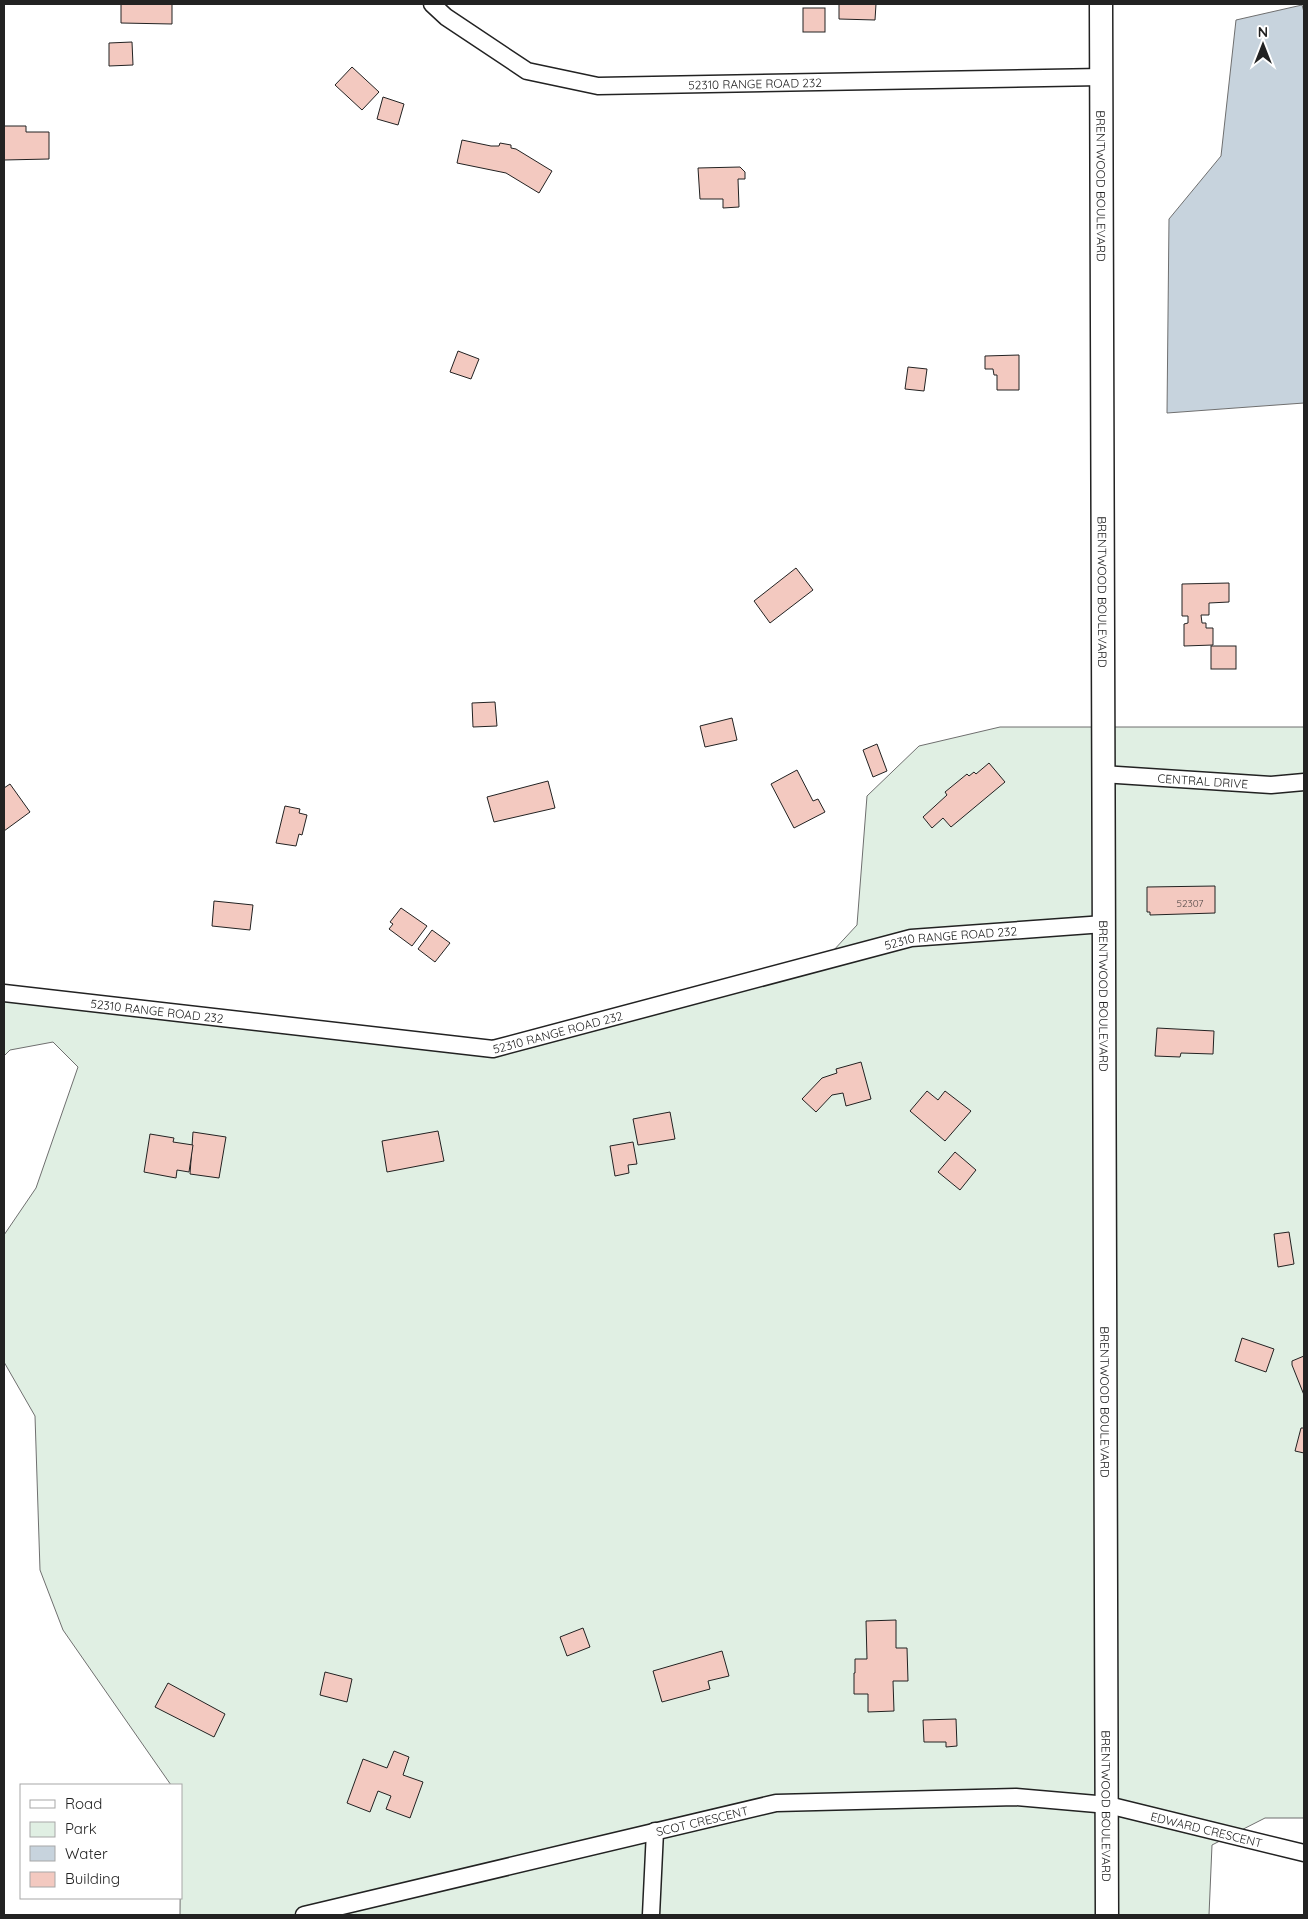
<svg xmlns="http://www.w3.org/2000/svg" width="1308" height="1919" viewBox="0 0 1308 1919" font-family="Quicksand,sans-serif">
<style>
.green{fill:#e0efe3;stroke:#6f6f6f}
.water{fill:#c7d3dd;stroke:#6f6f6f}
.building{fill:#f3c9c0;stroke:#222}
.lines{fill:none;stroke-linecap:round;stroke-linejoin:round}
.street-casing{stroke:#222;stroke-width:19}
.secondary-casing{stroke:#222;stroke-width:25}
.street{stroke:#fff;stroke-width:16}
.secondary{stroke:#fff;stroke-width:22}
.labels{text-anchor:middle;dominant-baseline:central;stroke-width:4;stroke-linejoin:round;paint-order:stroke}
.number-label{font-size:10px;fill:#564c4a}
.street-label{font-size:12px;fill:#222;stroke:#fff}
</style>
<rect width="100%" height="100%" fill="#fff"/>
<!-- green -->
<polygon class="green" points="1000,727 1304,727 1304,1818 1265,1818 1212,1845 1209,1915 180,1915 181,1785 171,1785 63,1630 40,1570 35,1416 4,1362 4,1235 36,1188 78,1067 53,1042 10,1050 4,1056 4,996 530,1048 820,965 857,925 867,796 919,746"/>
<!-- water -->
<polygon class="water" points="1302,5 1304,12 1304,403 1167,413 1169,219 1221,156 1236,20"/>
<!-- building -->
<g class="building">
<polygon points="121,4 172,4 172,24 121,23"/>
<polygon points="839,4 876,4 875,20 839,19"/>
<rect x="803" y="8" width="22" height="24"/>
<polygon points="132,42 133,65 109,66 109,43"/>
<polygon points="352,67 379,92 362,110 335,85"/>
<polygon points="383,97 404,104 398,125 377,119"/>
<polygon points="4,126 26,126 26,132 49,132 49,159 4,160"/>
<polygon points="462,140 491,146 499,146 500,143 511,145 511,148 516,149 552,171 539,193 506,173 457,163"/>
<polygon points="740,167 745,172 745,179 738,179 739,207 723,208 723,199 700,199 698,168"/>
<polygon points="458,351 479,359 471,379 450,372"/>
<polygon points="1019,355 1019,390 997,390 997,375 994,375 993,369 985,369 985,356"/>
<polygon points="908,367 927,369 924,391 905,389"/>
<polygon points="796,568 813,590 770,623 754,601"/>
<polygon points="1229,583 1229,602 1209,603 1209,615 1201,615 1202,623 1206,623 1206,628 1213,628 1213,645 1184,646 1184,624 1188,623 1188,616 1182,616 1182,584"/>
<rect x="1211" y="646" width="25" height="23"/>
<polygon points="495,702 497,726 473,727 472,703"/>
<polygon points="732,718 737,740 705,747 700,726"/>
<polygon points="877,744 887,771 873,777 863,750"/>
<polygon points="989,763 1005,782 951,827 943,818 932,828 923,817 947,795 945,792 967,774 969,776 974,772 976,774"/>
<polygon points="797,770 813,801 818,799 825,812 794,828 771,784"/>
<polygon points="548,781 555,808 494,822 487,797"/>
<polygon points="10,784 30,812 4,831 4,788"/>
<polygon points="285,806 300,809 299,813 307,815 302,835 299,834 296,846 276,843"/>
<polygon points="1215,886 1215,913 1150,915 1150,912 1147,912 1147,887"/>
<polygon points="214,901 253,905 250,930 212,926"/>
<polygon points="401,908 427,926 412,946 389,929 393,924 390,922"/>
<polygon points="432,930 450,943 435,962 418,949"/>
<polygon points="1157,1028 1214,1031 1213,1054 1181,1053 1180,1057 1155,1056"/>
<polygon points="861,1062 871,1099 846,1106 843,1093 832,1095 816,1112 802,1099 822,1078 837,1073 836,1069"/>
<polygon points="927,1091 938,1100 945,1091 971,1111 945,1141 910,1111"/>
<polygon points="670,1112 675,1139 638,1145 633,1119"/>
<polygon points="438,1131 444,1161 387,1172 382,1141"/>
<polygon points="193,1132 226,1137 219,1178 190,1174"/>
<polygon points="150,1134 174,1138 173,1142 193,1145 189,1172 177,1170 176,1178 144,1172"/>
<polygon points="633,1142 637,1164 628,1165 629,1173 615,1176 610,1146"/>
<polygon points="955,1152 976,1170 960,1190 938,1172"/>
<polygon points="1289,1232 1294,1264 1278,1267 1274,1234"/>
<polygon points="1242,1338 1274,1349 1266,1372 1235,1361"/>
<polygon points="1304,1356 1304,1395 1292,1365 1292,1361"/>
<polygon points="1301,1428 1304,1428 1304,1453 1295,1451"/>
<polygon points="896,1620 896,1648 907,1648 908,1681 893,1681 894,1711 868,1712 868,1694 854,1694 854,1673 855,1673 855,1659 867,1659 866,1621"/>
<polygon points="583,1628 590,1647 567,1656 560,1637"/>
<polygon points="722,1651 729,1676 708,1681 710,1689 662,1702 653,1671"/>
<polygon points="325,1672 352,1679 347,1702 320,1695"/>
<polygon points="168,1683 225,1714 214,1737 155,1707"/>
<polygon points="956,1719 957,1746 946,1747 946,1742 924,1742 923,1720"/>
<polygon points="394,1751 409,1757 403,1775 423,1782 410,1818 386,1809 391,1796 378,1791 370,1812 347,1803 363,1759 387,1768"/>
</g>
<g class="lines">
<!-- street casing -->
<g class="street-casing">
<g id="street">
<path id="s1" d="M432,4L446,17L527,71L598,86L1101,77"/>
<path id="s2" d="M1102,774L1271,785L1304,782"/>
<path id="s3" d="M4,993L493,1049L911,938L1104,924"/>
<path id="s4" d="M304,1915L776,1803L1016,1797L1108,1805L1304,1853"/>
<polyline points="651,1915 655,1831"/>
</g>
</g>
<!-- secondary casing -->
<g class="secondary-casing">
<g id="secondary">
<path id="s5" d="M1101,4L1107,1915"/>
</g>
</g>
<!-- street -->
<use href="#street" class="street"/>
<!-- secondary -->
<use href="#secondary" class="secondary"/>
</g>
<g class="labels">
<!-- number labels -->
<g class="number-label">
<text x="1190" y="903">52307</text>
</g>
<!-- street labels -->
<g class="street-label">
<text stroke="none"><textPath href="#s1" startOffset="346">52310 RANGE ROAD 232</textPath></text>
<text stroke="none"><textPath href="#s5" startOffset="182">BRENTWOOD BOULEVARD</textPath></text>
<text stroke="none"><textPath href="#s5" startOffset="588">BRENTWOOD BOULEVARD</textPath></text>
<text stroke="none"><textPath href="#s2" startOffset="101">CENTRAL DRIVE</textPath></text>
<text stroke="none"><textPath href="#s3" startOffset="964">52310 RANGE ROAD 232</textPath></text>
<text stroke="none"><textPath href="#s5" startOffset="992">BRENTWOOD BOULEVARD</textPath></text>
<text stroke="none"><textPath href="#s3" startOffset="154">52310 RANGE ROAD 232</textPath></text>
<text stroke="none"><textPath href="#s3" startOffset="559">52310 RANGE ROAD 232</textPath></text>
<text stroke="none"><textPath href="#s5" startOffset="1398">BRENTWOOD BOULEVARD</textPath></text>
<text stroke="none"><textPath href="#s5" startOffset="1802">BRENTWOOD BOULEVARD</textPath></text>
<text stroke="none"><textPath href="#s4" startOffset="409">SCOT CRESCENT</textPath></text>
<text stroke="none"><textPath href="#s4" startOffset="919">EDWARD CRESCENT</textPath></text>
</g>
</g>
<!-- border -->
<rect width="1308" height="1919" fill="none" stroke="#222222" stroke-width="10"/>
<!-- legend -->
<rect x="20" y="1784" width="162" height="115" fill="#ffffff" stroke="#a7a7a7"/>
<rect x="30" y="1800" width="25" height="8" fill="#ffffff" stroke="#a7a7a7"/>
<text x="65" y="1809" font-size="15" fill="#222222">Road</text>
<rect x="30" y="1822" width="25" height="15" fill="#e0efe3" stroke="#a7a7a7"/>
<text x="65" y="1834" font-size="15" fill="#222222">Park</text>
<rect x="30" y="1846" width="25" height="15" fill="#c7d3dd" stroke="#a7a7a7"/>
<text x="65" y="1859" font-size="15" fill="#222222">Water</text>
<rect x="30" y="1872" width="25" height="15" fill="#f3c9c0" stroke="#a7a7a7"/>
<text x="65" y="1884" font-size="15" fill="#222222">Building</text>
<!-- north arrow -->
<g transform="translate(1263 45)" stroke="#ffffff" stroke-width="4" paint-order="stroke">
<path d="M0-4L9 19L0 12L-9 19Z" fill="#222222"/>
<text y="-8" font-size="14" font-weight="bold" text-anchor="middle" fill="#222222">N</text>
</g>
</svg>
